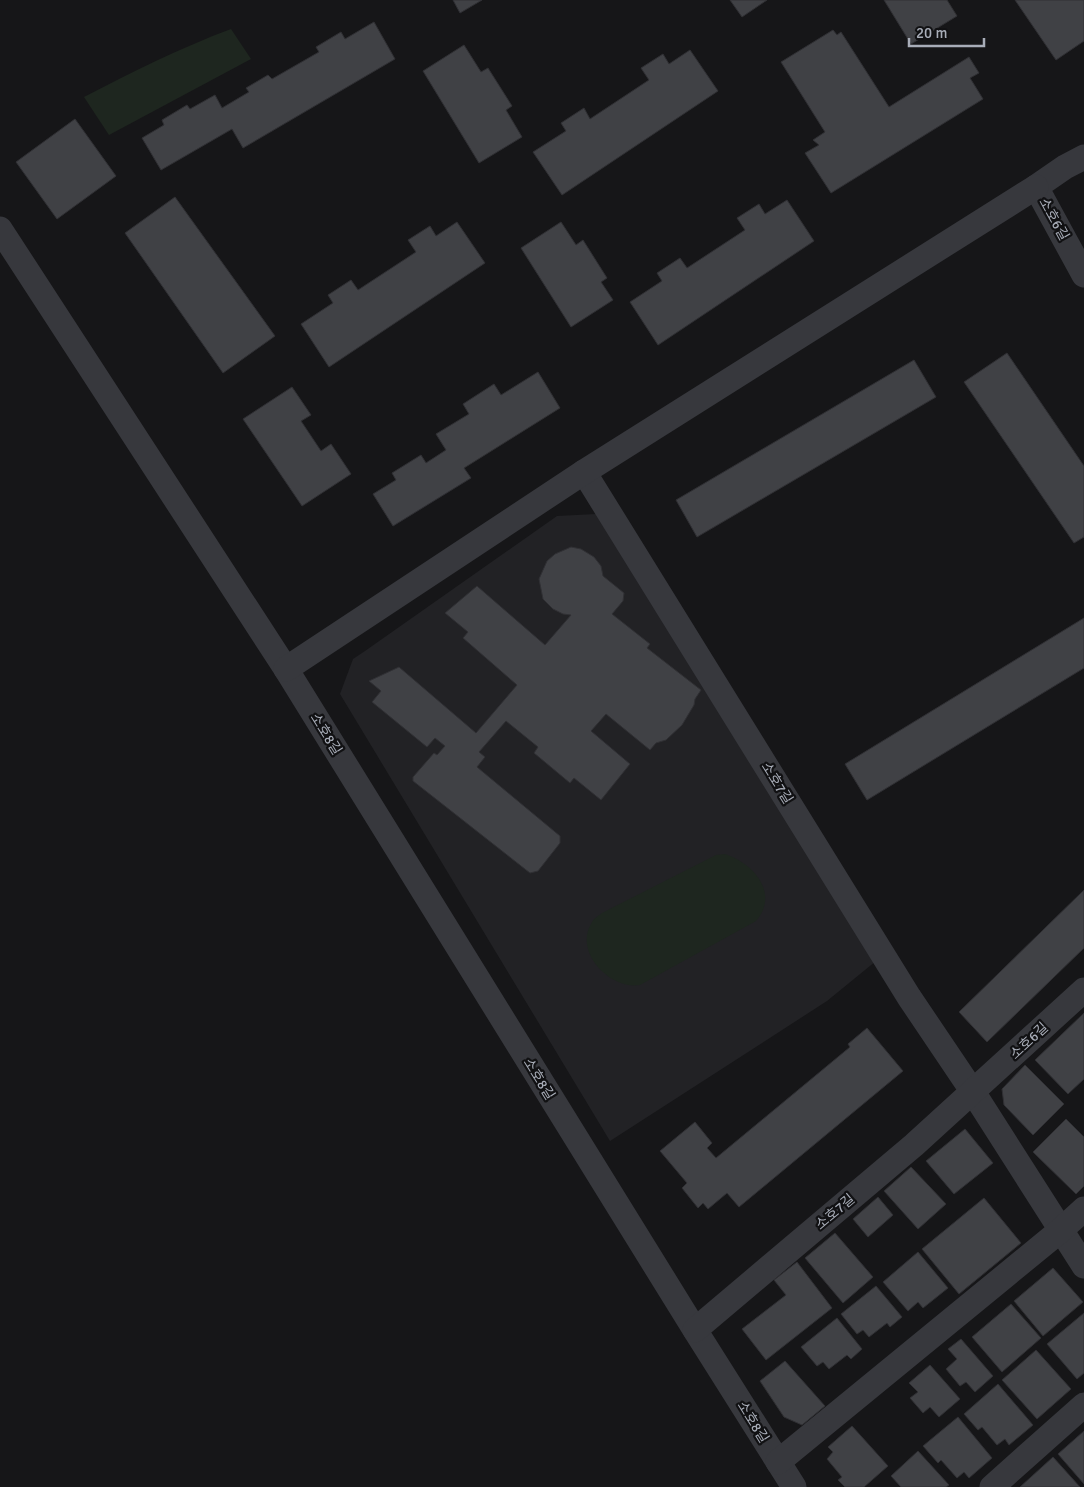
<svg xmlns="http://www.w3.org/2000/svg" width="1084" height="1487" viewBox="0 0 1084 1487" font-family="Signika,'Noto Sans KR',sans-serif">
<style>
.built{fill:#222225}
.green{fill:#1e261f}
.building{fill:#404145;stroke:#303034}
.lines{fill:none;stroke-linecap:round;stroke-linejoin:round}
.minor{stroke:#37383d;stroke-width:25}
.labels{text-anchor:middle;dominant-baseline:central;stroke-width:4.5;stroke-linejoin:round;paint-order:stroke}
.street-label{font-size:14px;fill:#a8adb8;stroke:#111113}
</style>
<rect width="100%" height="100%" fill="#161618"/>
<!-- built -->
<polygon class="built" points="596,514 876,961 827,1001 610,1141 340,694 353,659 365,651 557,516"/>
<!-- green -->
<g class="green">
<path d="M231,29L251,59L109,135L84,97C132,72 180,48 231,29Z"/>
<path d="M725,854C753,863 780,893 756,921L640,985C611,990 574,953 591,924C593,919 598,916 602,913L716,855Z"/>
</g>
<!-- building -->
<g class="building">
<polygon points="453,0 482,0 460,13"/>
<polygon points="730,0 767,0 742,17"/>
<polygon points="884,0 947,0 957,16 911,44"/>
<polygon points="1015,0 1084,0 1084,41 1056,60"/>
<polygon points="374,22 395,59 243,148 232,129 161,170 142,138 164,125 162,120 187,105 190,109 215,95 222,108 249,92 246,88 268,75 272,79 319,52 316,47 341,32 345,39"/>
<polygon points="833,30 837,35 841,32 889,107 969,57 979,73 970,78 983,99 831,193 805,153 819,145 813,140 825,132 781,62"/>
<polygon points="464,45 481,72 488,68 512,106 506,110 522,137 479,163 423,71"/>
<polygon points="690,50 718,91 562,195 533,152 566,131 561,123 584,108 590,119 649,80 641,68 663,54 669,64"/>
<polygon points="75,119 116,176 57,219 16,162"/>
<polygon points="175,197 275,336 223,373 125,233"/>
<polygon points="787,200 814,241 658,345 630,302 662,281 657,273 680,258 687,268 745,230 737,218 759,204 765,214"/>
<polygon points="457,222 485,263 329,367 301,324 333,303 328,295 351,280 358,290 416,252 408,240 430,226 436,236"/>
<polygon points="561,222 576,245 583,240 607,278 601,282 613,300 571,327 521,248"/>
<polygon points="1007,353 1084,466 1084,537 1074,543 964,382"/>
<polygon points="914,360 936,397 697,537 676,500"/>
<polygon points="538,372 560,408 464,468 471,478 393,526 373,494 396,480 392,473 421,455 426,463 446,450 436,434 469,414 463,404 494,384 501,395"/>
<polygon points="292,387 311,415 301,421 321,451 331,444 351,474 302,506 243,419"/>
<polygon points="571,547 581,549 594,557 601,566 603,576 624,593 623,601 612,614 650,644 647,648 701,690 695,699 694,705 682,725 666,740 656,743 650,750 606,714 591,731 630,764 601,800 574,778 570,783 534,753 538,747 506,721 479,752 485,757 477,767 560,836 560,843 538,871 530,873 413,781 413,777 434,753 437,755 445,746 435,738 427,747 372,702 381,691 369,681 399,667 476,733 517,685 463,638 468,632 445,613 477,586 545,645 571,615 563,614 553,609 543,599 539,579 547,561 555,554"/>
<polygon points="1084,618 1084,668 867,800 845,764"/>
<polygon points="1084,890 1084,948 987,1042 959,1012"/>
<polygon points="1084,1013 1084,1079 1068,1094 1035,1060"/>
<polygon points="867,1028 903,1071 739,1207 727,1193 708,1209 703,1203 698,1208 682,1188 687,1183 660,1151 695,1122 712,1143 707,1148 716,1158 850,1047 848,1044"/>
<polygon points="1025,1065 1064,1104 1033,1135 1004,1105 1002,1089"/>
<polygon points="1066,1119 1084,1137 1084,1186 1076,1194 1033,1152"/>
<polygon points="965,1129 993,1163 954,1194 926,1161"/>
<polygon points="911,1167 946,1204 918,1229 884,1191"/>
<polygon points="878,1197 893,1215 868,1237 853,1219"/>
<polygon points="984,1198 1021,1243 959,1294 922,1249"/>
<polygon points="835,1233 873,1277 843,1303 805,1258"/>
<polygon points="918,1252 948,1288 923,1308 918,1302 908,1311 883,1282"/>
<polygon points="797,1262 832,1308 766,1360 742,1329 786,1295 774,1280"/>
<polygon points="1053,1268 1083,1302 1043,1336 1014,1301"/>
<polygon points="876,1286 902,1317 890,1327 887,1323 869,1337 863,1330 857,1334 841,1314"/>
<polygon points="1011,1304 1041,1338 1002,1372 972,1337"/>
<polygon points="1084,1313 1084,1373 1077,1379 1047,1344"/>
<polygon points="837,1318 862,1349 851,1359 847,1355 829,1369 823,1362 817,1366 801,1347"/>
<polygon points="961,1339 993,1376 975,1392 966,1382 960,1386 946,1369 957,1359 948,1349"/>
<polygon points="1036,1350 1071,1389 1037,1419 1002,1380"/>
<polygon points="785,1361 825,1406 802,1425 784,1417 760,1381"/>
<polygon points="930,1365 960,1399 939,1417 930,1407 923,1413 910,1398 918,1392 909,1383"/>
<polygon points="998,1384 1033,1425 1009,1445 1005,1439 997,1445 982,1427 978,1430 964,1414"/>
<polygon points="958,1417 992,1458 969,1478 964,1472 957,1478 941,1460 938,1463 923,1446"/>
<polygon points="852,1426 888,1466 864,1487 845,1487 838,1480 842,1477 827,1459 833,1452 828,1447"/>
<polygon points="1084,1431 1084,1484 1058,1454"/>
<polygon points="918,1451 949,1485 946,1487 901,1487 891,1476"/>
<polygon points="1053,1457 1080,1487 1020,1487"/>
</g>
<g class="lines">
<!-- minor -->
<g class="minor">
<polyline points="1084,157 1065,167 1036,187 1084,275"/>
<polyline points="0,229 286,669 695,1330 794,1487"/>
<polyline points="584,472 909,997 973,1092 1084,1266"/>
<polyline points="286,669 584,472 1036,187"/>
<polyline points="695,1330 914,1145 1084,990"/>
<polyline points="778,1462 1061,1230 1084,1209"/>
<polyline points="992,1487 1084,1405"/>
</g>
</g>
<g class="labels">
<!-- street labels -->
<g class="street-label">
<text transform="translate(1054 219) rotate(61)">소호6길</text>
<text transform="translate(326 734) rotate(58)">소호8길</text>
<text transform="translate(777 783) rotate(58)">소호7길</text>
<text transform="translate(1029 1041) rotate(-43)">소호6길</text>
<text transform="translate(539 1079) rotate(58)">소호8길</text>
<text transform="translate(835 1212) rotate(-40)">소호7길</text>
<text transform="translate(753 1422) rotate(58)">소호8길</text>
</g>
</g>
<!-- scale -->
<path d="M909 38v8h75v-8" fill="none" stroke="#a8adb8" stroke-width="2.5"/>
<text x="916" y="38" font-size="15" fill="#a8adb8" stroke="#111113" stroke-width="4" paint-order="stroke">20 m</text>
</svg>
